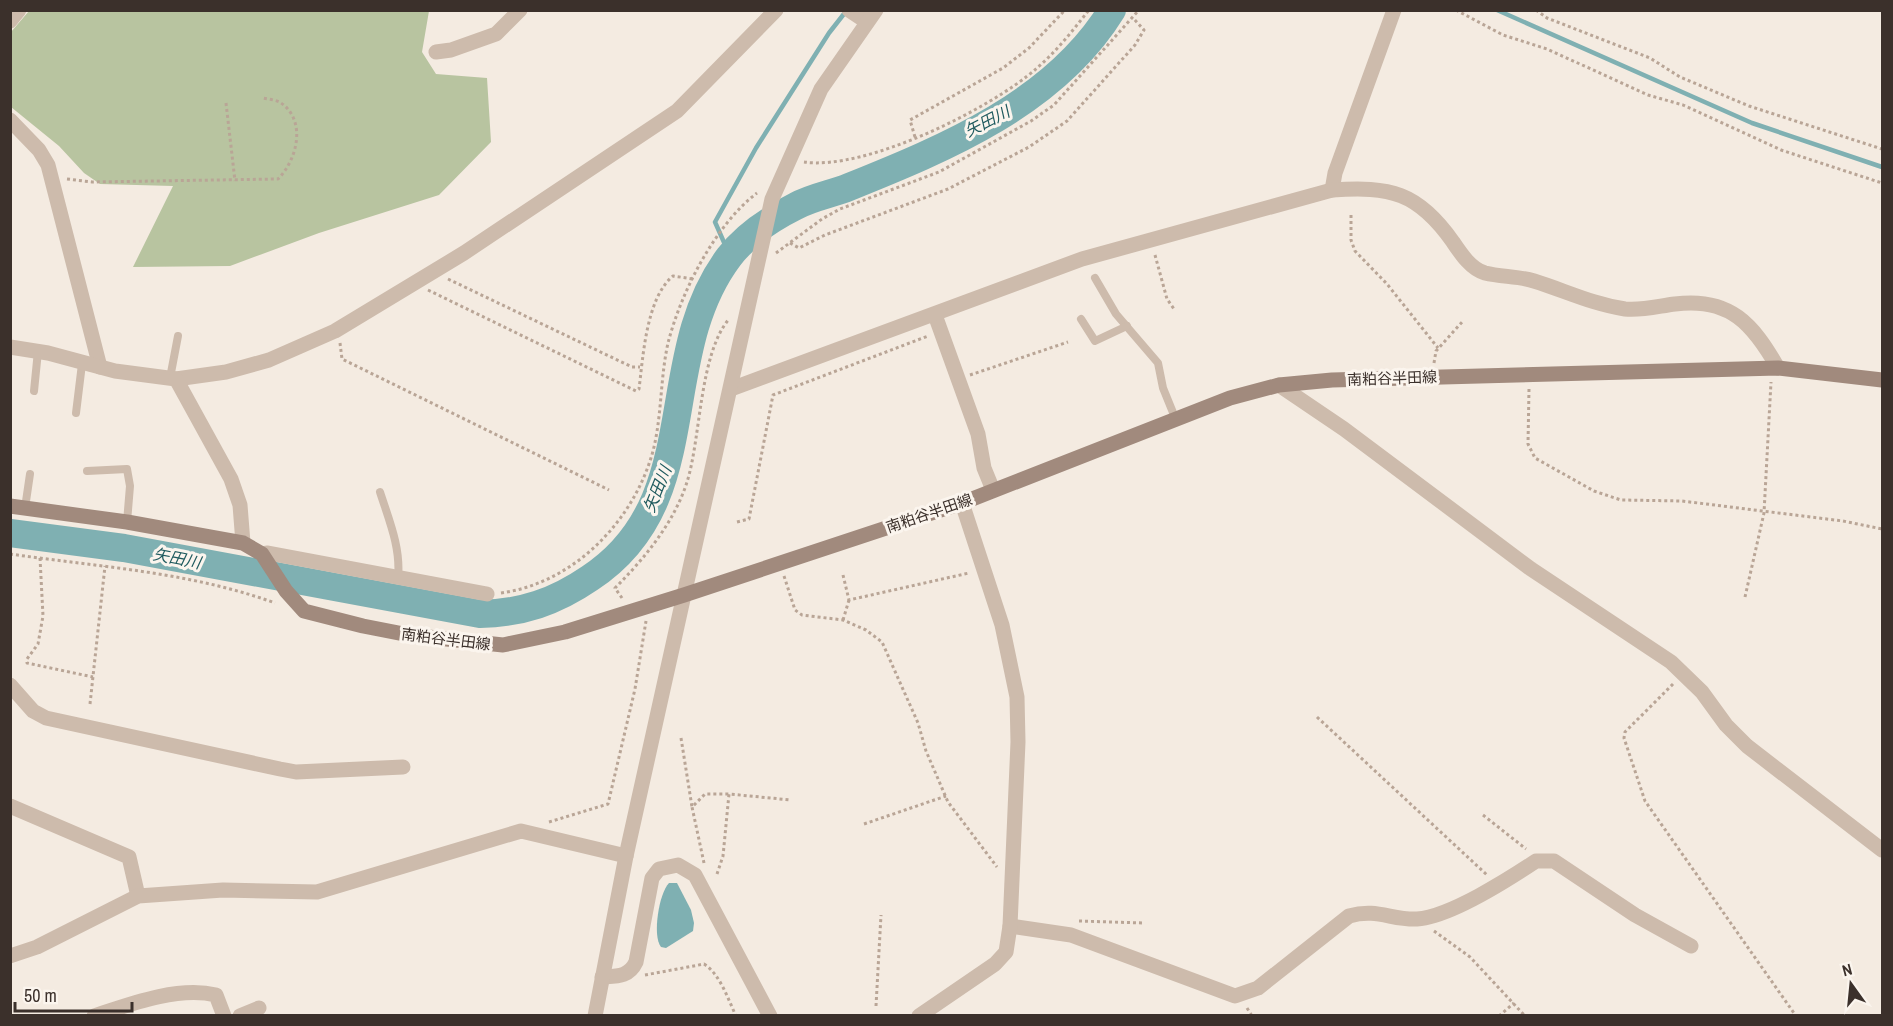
<svg xmlns="http://www.w3.org/2000/svg" width="1893" height="1026" viewBox="0 0 1893 1026" font-family="'Archivo Narrow','Noto Sans JP',sans-serif">
<style>
.green{fill:#b8c4a0}
.water{fill:#7fb0b2}
.lines{fill:none;stroke-linecap:round;stroke-linejoin:round}
.stream{stroke:#7fb0b2;stroke-width:4.5}
.river{stroke:#7fb0b2;stroke-width:28}
.path{stroke:#b9a596;stroke-width:3;stroke-dasharray:3 3;stroke-linecap:butt}
.service{stroke:#cdbbac;stroke-width:8}
.minor{stroke:#cdbbac;stroke-width:15}
.tertiary{stroke:#cdbbac;stroke-width:15}
.secondary{stroke:#a18a7d;stroke-width:15}
.labels{text-anchor:middle;dominant-baseline:central;stroke-width:6;stroke-linejoin:round;paint-order:stroke}
.street-label{font-size:15px;fill:#3b302b;stroke:#fbf5ee}
.water-label{font-size:16px;font-style:italic;fill:#1f5a5e;stroke:#fbf5ee}
</style>
<rect width="100%" height="100%" fill="#f4ebe1"/>
<!-- green -->
<polygon class="green" points="29,11 429,11 422,52 436,74 487,78 491,142 439,195 319,233 230,266 133,267 173,186 100,184 84,173 59,146 11,107 11,32"/>
<!-- water -->
<path class="water" d="M669,883H677L691,910L694,923L693,931L666,948L661,947C652,936 659,893 669,883Z"/>
<g class="lines">
<!-- stream -->
<g class="stream">
<polyline points="1497,10 1752,123 1882,167"/>
<polyline points="730,256 715,222 756,148 829,33 847,10"/>
</g>
<!-- river -->
<path class="river" d="M10,533L124,548L480,614C522,613 555,602 590,578C707,501 653,358 729,257C745,236 772,218 796,206C812,197 832,194 849,187C946,148 1055,103 1112,10"/>
<!-- path -->
<g class="path">
<polyline points="1456,10 1503,35 1547,49 1648,95 1683,105 1781,150 1882,183"/>
<polyline points="1536,10 1547,18 1650,58 1680,77 1749,106 1882,149"/>
<polyline points="226,103 235,181"/>
<polyline points="915,137 910,120 1003,68 1029,48 1065,10"/>
<path d="M804,162C865,171 991,109 1037,68C1057,51 1073,30 1089,10"/>
<path d="M67,179L92,182L278,179C297,160 307,121 281,103C277,100 268,99 263,98"/>
<polyline points="1351,215 1351,240 1355,251 1387,284 1438,348"/>
<polyline points="790,243 799,248 825,235 948,189 1029,147 1067,121 1135,45 1144,30 1134,19"/>
<polyline points="776,253 822,219 840,209 939,172 1031,121 1054,105 1139,10"/>
<polyline points="1155,255 1167,299 1174,309"/>
<polyline points="448,279 632,367 640,367"/>
<path d="M428,290L636,391L639,389C643,358 646,298 673,276L693,279"/>
<polyline points="340,343 342,359 609,490"/>
<polyline points="1434,363 1436,351 1463,321"/>
<polyline points="970,375 1068,342"/>
<polyline points="1529,389 1528,444 1535,458 1594,491 1621,500 1682,501 1843,521 1882,529"/>
<polyline points="737,522 749,519 773,395 928,336"/>
<path d="M10,554C100,567 190,572 275,603"/>
<polyline points="40,558 43,616 38,644 27,659 27,663 93,677"/>
<polyline points="843,575 849,600 969,573"/>
<polyline points="784,576 795,610 802,615 843,620 866,630 882,642 918,723 926,751 948,802 997,867"/>
<path d="M501,593C574,583 634,521 653,451C662,416 660,379 668,343C681,292 715,225 757,193"/>
<polyline points="1745,597 1764,513 1771,382"/>
<path d="M622,598L615,588C644,559 674,523 687,482C701,438 699,355 729,319"/>
<polyline points="843,620 849,600"/>
<polyline points="1673,684 1625,732 1624,738 1645,801 1796,1016"/>
<polyline points="90,704 105,566"/>
<polyline points="1317,717 1487,875"/>
<polyline points="681,738 692,807"/>
<polyline points="1483,815 1526,849"/>
<polyline points="549,822 608,804 635,689 646,621"/>
<polyline points="864,824 946,796"/>
<polyline points="704,863 692,807 705,794 729,794"/>
<polyline points="717,874 723,856 729,794 791,800"/>
<polyline points="1079,921 1143,923"/>
<polyline points="1434,931 1470,957 1525,1016"/>
<path d="M645,975L704,964C720,974 728,999 736,1016"/>
<polyline points="876,1006 881,915"/>
<polyline points="1247,1008 1252,1016"/>
<polyline points="1499,1016 1514,1003"/>
</g>
<!-- service -->
<g class="service">
<polyline points="1095,278 1116,314 1158,363 1163,388 1176,420"/>
<polyline points="1081,319 1095,341 1127,326"/>
<polyline points="170,378 178,336"/>
<polyline points="34,391 38,351"/>
<polyline points="76,413 82,364"/>
<polyline points="87,471 127,469 130,486 127,522"/>
<path d="M380,492C389,520 401,548 398,578"/>
<polyline points="25,508 30,474"/>
</g>
<!-- minor -->
<g class="minor">
<polyline points="849,10 867,22"/>
<polyline points="436,52 451,50 496,34 520,10"/>
<polyline points="10,120 39,150 48,165 100,367"/>
<polyline points="1332,190 1335,173 1394,10"/>
<polyline points="935,315 978,434 984,468 993,490"/>
<polyline points="10,347 48,353 115,371 176,379 226,372 269,360 335,331 464,253 677,111 776,10"/>
<polyline points="176,379 231,479 240,505 243,543"/>
<polyline points="1279,385 1344,429 1531,569 1671,662 1702,692 1726,725 1747,746 1882,850"/>
<path d="M731,389L1082,259L1332,190C1390,186 1418,192 1453,242C1461,254 1471,269 1485,273C1501,277 1518,276 1534,281C1566,291 1592,304 1625,309C1641,311 1659,306 1675,304C1730,297 1753,324 1778,368"/>
<polyline points="262,554 268,553 487,594"/>
<polyline points="10,685 33,711 46,718 280,769 296,772 403,767"/>
<polyline points="10,806 129,857 138,896"/>
<path d="M1010,926L1071,935L1235,996L1258,988L1349,916C1377,908 1391,920 1417,919C1449,917 1509,879 1536,861H1554L1635,915L1691,946"/>
<polyline points="10,956 37,947 138,896 223,890 317,892 521,831 626,856"/>
<path d="M602,977C617,976 629,977 636,962L652,878L659,869L678,865L695,875L770,1016"/>
<path d="M94,1016C130,1004 178,986 216,995L224,1016"/>
<polyline points="240,1016 259,1008"/>
<polyline points="919,1016 995,964 1006,952 1010,926 1018,742 1017,697 1002,625 962,503"/>
</g>
<!-- tertiary -->
<g class="tertiary">
<polyline points="10,21 19,10"/>
<polyline points="595,1016 626,856 772,199 821,89 876,10"/>
</g>
<!-- secondary -->
<polyline class="secondary" points="10,506 127,522 243,543 262,554 286,591 304,611 363,626 409,635 503,645 565,632 684,595 962,503 1230,398 1279,385 1332,380 1778,368 1882,380"/>
</g>
<g class="labels">
<!-- street labels -->
<g class="street-label">
<text transform="translate(1392 378) rotate(-2)">南粕谷半田線</text>
<text transform="translate(929 513) rotate(-19)">南粕谷半田線</text>
<text transform="translate(446 639) rotate(7)">南粕谷半田線</text>
</g>
<!-- water labels -->
<g class="water-label">
<text transform="translate(987 121) rotate(-27)">矢田川</text>
<text transform="translate(657 489) rotate(-68)">矢田川</text>
<text transform="translate(177 558) rotate(11)">矢田川</text>
</g>
</g>
<!-- border -->
<rect width="1893" height="1026" fill="none" stroke="#3b302b" stroke-width="24"/>
<!-- north arrow -->
<g transform="translate(1851 984) rotate(345)" stroke="#fbf5ee" stroke-width="4.5" paint-order="stroke">
<path d="M0-4.5L10 22L0 15L-10 22Z" fill="#3b302b"/>
<text y="-9" font-size="16" font-weight="bold" text-anchor="middle" fill="#3b302b">N</text>
</g>
<!-- scale -->
<path d="M15 1002v9h117v-9" fill="none" stroke="#3b302b" stroke-width="3"/>
<text x="24" y="1002" font-size="18" fill="#3b302b" stroke="#fbf5ee" stroke-width="4.5" paint-order="stroke">50 m</text>
</svg>
